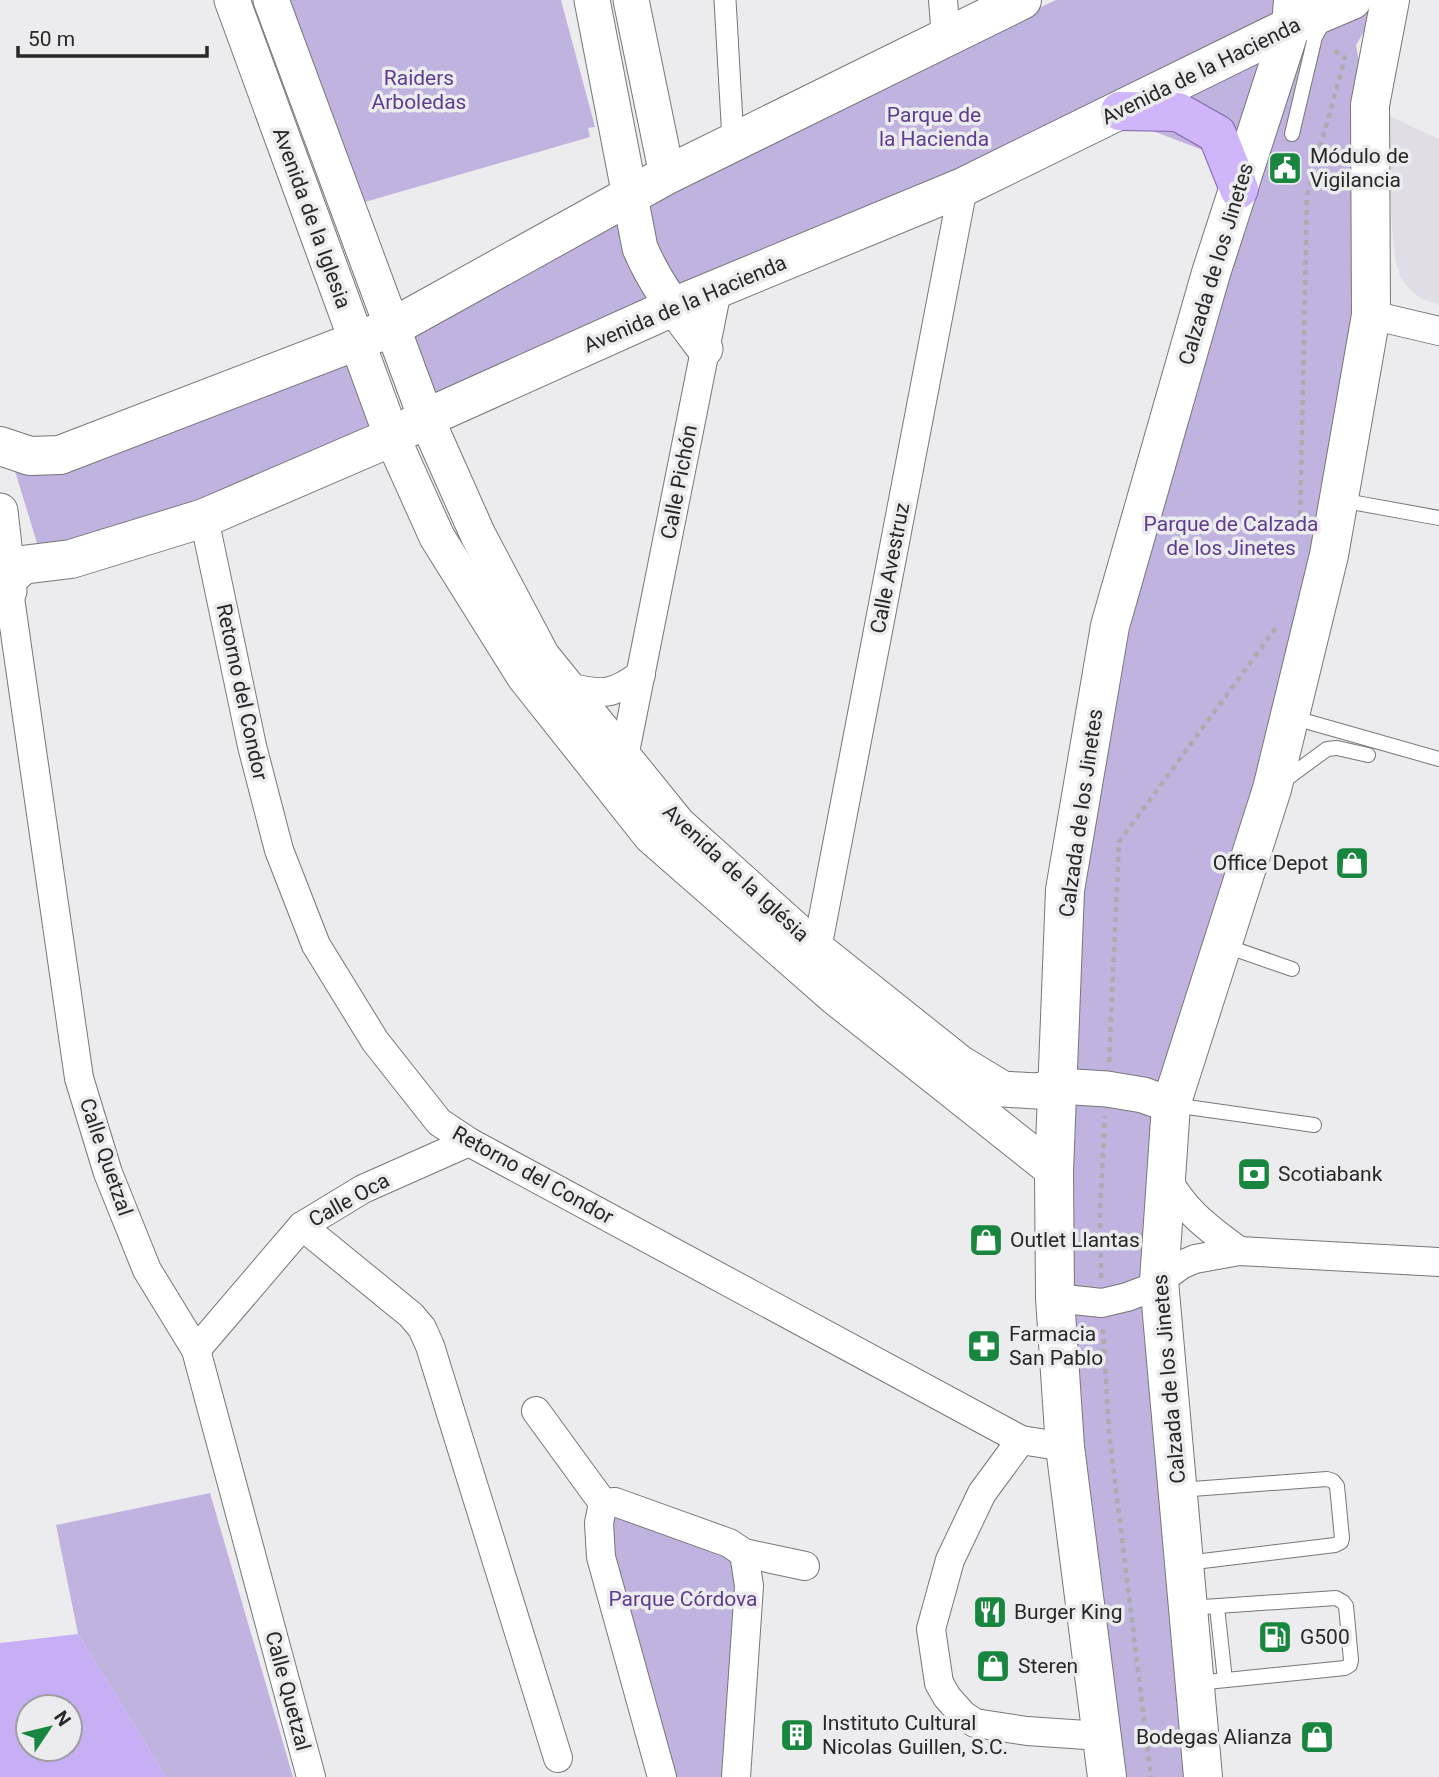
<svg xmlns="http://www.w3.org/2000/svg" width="1439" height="1777" viewBox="0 0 1439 1777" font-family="Roboto,sans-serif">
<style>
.built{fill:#e0dde7}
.green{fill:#c1b3df}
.forest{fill:#c7aff6;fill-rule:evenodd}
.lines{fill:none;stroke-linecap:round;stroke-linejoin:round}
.service-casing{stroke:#777679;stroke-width:16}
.pedestrian-casing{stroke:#777679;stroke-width:23}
.minor-casing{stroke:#777679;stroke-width:30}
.tertiary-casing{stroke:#777679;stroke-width:37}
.secondary-casing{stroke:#777679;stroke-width:40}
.primary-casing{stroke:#8064ae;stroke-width:40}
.path{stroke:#acabae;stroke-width:4.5;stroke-dasharray:5 5;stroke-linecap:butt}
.service{stroke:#fff;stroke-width:14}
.pedestrian{stroke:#fff;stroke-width:21}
.minor{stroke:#fff;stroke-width:28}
.tertiary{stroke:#fff;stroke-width:35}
.secondary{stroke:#fff;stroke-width:38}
.primary{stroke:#cfb6fa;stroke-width:38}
.labels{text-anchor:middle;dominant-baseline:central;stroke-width:7;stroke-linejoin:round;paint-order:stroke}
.street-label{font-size:21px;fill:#282829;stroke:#ecebee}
.park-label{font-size:21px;fill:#5e3d90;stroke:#ecebee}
.poi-label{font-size:21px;fill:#282829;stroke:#ecebee;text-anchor:start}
</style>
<rect width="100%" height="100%" fill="#ecebee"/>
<!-- built -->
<polygon class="built" points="1389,116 1439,139 1439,305 1420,298 1407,287 1400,276 1395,258 1391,215"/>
<!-- green -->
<g class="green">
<polygon points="285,0 561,0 595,127 588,128 590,137 365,202"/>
<polygon points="1056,0 1286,0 1287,23 674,302 634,197"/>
<polygon points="1383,0 1356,45 1366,103 1368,315 1325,553 1165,1106 1200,1777 1111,1777 1069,1446 1066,890 1219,200 1213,154 1119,118 1292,26"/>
<polygon points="628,199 665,305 427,413 397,328"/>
<polygon points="351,351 385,434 204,514 48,550 37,543 11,458"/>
<polygon points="210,1493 293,1777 166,1777 78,1634 56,1525"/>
<polygon points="616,1506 742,1555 735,1777 664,1777 603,1557"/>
</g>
<!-- forest -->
<path class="forest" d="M78,1634L166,1777H0V1643ZM28,1707H70V1749H28Z"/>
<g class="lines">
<!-- service casing -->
<g class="service-casing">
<g id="service">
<polyline points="1292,134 1315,37 1324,21"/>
<polyline points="1340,500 1439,518"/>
<polyline points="1291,717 1439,759"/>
<polyline points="1282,782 1327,749 1337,748 1368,755"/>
<polyline points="1223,945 1292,969"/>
<polyline points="1173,1105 1314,1125"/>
<polyline points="1179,1490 1327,1479 1333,1481 1337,1486 1342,1538 1341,1542 1335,1545 1186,1563"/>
<polyline points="1217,1607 1225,1680"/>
<polyline points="1189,1608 1336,1598 1343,1602 1346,1606 1351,1660 1350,1665 1345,1668 1197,1683"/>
</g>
</g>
<!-- pedestrian casing -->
<g class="pedestrian-casing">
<polyline id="pedestrian" points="725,0 733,140"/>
</g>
<!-- minor casing -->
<g class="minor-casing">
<g id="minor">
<polyline points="943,0 946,38"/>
<polyline points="1371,315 1439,331"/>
<polyline points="204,518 252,746 279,850 316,945 375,1041 439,1122 469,1142 1021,1440 1065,1447"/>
<polyline points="9,591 79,1078 108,1173 147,1270 196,1350 311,1777"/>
<path d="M567,687C601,695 613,696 641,674"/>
<polyline points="624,757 717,290"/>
<polyline points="817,949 963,187"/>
<path d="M1165,1175C1184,1211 1207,1227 1239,1251"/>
<polyline points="302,1226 411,1315 422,1328 430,1346 558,1758"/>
<polyline points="1055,1298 1102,1303 1127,1297 1148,1289 1181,1265 1195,1259 1239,1251 1439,1262"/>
<polyline points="196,1350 302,1226 363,1189 469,1142"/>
<polyline points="536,1411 603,1503"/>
<polyline points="1021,1440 982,1493 950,1560 931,1629 939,1683 947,1697 963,1715 975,1723 1027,1731 1101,1736"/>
<polyline points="603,1503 599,1523 601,1557 662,1777"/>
<polyline points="603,1503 615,1502 729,1543 744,1553 805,1566"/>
<polyline points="736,1777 749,1586 744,1553"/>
</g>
</g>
<!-- tertiary casing -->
<g class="tertiary-casing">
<g id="tertiary">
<polyline points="232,0 392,437 437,537 524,676 651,836 836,998 1054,1171"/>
<polyline points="271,0 426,418 478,535 542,656 678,824 817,949 960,1063 1003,1089 1036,1091 1059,1086 1107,1089 1143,1095 1171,1105"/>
<path d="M592,0L640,248C656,286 681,317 705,349"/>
<polyline points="631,0 667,175"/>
<polyline points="0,511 9,591"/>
</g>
</g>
<!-- secondary casing -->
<g class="secondary-casing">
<g id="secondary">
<polyline points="0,446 30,456 60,455 393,327 667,175 1022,0"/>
<polyline points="9,578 22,565 71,559 204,518 392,437 426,418 673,307 963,187 1291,26 1352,0"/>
<polyline points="1107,1777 1065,1447 1055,1298 1054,1171 1065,890 1110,626 1211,273 1291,26 1293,0"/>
<polyline points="1203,1777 1159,1281 1171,1105 1272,789 1329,555 1371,315 1370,105 1390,0"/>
</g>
</g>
<!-- primary casing -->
<g class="primary-casing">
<polyline id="primary" points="1120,111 1178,112 1217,134 1239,189"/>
</g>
<!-- path -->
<g class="path">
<polyline points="1300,525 1307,195 1345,58 1332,49"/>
<polyline points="1109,1062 1119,842 1278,625"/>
<polyline points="1101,1278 1100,1211 1105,1116"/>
<polyline points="1103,1329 1109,1432 1151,1777"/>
</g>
<!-- service -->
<use href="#service" class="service"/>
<!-- pedestrian -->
<use href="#pedestrian" class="pedestrian"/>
<!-- minor -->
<use href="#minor" class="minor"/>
<!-- tertiary -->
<use href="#tertiary" class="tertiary"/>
<!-- secondary -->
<use href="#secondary" class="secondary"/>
<!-- primary -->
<use href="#primary" class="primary"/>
</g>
<!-- icons -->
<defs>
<g id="civic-square" transform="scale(1.75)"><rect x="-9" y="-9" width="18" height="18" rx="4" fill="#18863e" stroke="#ecebee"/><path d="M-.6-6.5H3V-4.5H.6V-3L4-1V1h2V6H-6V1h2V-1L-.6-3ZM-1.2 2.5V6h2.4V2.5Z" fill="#fff"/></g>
<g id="shop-square" transform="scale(1.75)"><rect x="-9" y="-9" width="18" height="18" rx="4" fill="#18863e" stroke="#ecebee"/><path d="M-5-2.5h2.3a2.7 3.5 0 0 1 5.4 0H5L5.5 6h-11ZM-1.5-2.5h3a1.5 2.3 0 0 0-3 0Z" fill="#fff"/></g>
<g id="bank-square" transform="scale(1.75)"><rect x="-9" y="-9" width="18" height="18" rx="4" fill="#18863e" stroke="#ecebee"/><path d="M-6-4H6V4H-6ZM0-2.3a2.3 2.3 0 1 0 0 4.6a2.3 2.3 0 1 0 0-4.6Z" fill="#fff"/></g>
<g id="pharmacy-square" transform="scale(1.75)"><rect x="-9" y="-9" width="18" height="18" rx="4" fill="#18863e" stroke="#ecebee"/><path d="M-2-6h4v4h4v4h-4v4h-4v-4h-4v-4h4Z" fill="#fff"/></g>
<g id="restaurant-square" transform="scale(1.75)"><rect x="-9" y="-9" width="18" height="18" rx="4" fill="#18863e" stroke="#ecebee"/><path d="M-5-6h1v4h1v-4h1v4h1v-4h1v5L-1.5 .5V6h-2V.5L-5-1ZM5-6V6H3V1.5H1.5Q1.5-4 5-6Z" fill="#fff"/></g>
<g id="fuel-square" transform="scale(1.75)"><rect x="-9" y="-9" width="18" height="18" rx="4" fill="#18863e" stroke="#ecebee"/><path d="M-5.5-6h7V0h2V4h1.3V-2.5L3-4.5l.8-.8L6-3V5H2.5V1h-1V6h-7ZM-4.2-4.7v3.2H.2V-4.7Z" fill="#fff"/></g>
<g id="building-square" transform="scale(1.75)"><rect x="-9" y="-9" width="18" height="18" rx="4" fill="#18863e" stroke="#ecebee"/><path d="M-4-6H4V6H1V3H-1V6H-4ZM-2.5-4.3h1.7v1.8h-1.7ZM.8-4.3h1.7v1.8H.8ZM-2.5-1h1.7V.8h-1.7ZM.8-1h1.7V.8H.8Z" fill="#fff"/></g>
</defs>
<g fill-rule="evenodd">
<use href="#civic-square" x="1285" y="168"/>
<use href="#shop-square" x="1352" y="863"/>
<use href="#bank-square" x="1254" y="1174"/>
<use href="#shop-square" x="986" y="1240"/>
<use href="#pharmacy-square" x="984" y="1346"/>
<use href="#restaurant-square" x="990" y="1612"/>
<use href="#fuel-square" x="1275" y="1637"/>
<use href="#shop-square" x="993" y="1666"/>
<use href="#building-square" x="797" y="1735"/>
<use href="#shop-square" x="1317" y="1737"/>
</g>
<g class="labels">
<!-- street labels -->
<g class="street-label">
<text transform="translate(1201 71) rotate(-26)">Avenida de la Hacienda</text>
<text transform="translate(312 218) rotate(70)">Avenida de la Iglesia</text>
<text transform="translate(1216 264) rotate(-73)">Calzada de los Jinetes</text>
<text transform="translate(685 304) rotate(-23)">Avenida de la Hacienda</text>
<text transform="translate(679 482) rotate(-79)">Calle Pichón</text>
<text transform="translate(890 568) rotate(-79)">Calle Avestruz</text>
<text transform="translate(242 692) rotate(78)">Retorno del Condor</text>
<text transform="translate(1081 813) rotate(-82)">Calzada de los Jinetes</text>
<text transform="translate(736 873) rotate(43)">Avenida de la Iglésia</text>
<text transform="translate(106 1157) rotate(71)">Calle Quetzal</text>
<text transform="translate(533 1175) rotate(29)">Retorno del Condor</text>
<text transform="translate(349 1200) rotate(-29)">Calle Oca</text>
<text transform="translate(1169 1379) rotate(-95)">Calzada de los Jinetes</text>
<text transform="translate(288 1691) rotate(75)">Calle Quetzal</text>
</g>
<!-- park labels -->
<g class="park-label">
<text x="419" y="78">Raiders<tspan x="419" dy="24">Arboledas</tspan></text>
<text x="934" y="115">Parque de<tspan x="934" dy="24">la Hacienda</tspan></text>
<text x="1231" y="524">Parque de Calzada<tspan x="1231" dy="24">de los Jinetes</tspan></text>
<text x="683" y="1599">Parque Córdova</text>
</g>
<!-- poi labels -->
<g class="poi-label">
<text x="1310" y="156">Módulo de<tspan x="1310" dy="24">Vigilancia</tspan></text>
<text x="1328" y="863" text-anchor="end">Office Depot</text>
<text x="1278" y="1174">Scotiabank</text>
<text x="1010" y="1240">Outlet Llantas</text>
<text x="1009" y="1334">Farmacia<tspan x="1009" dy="24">San Pablo</tspan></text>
<text x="1014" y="1612">Burger King</text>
<text x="1300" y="1637">G500</text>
<text x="1018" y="1666">Steren</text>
<text x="822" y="1723">Instituto Cultural<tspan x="822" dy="24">Nicolas Guillen, S.C.</tspan></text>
<text x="1292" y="1737" text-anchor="end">Bodegas Alianza</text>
</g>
</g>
<!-- north arrow -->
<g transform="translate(49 1728) rotate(55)"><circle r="33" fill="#ecebee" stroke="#9e9d9f" stroke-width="2"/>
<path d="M0-5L12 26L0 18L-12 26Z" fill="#18863e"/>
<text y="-10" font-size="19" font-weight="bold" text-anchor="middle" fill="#282829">N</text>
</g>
<!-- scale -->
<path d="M18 46v10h189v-10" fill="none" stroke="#282829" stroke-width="3.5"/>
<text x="28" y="46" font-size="21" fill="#282829" stroke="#ecebee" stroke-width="5" paint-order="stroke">50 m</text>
</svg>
